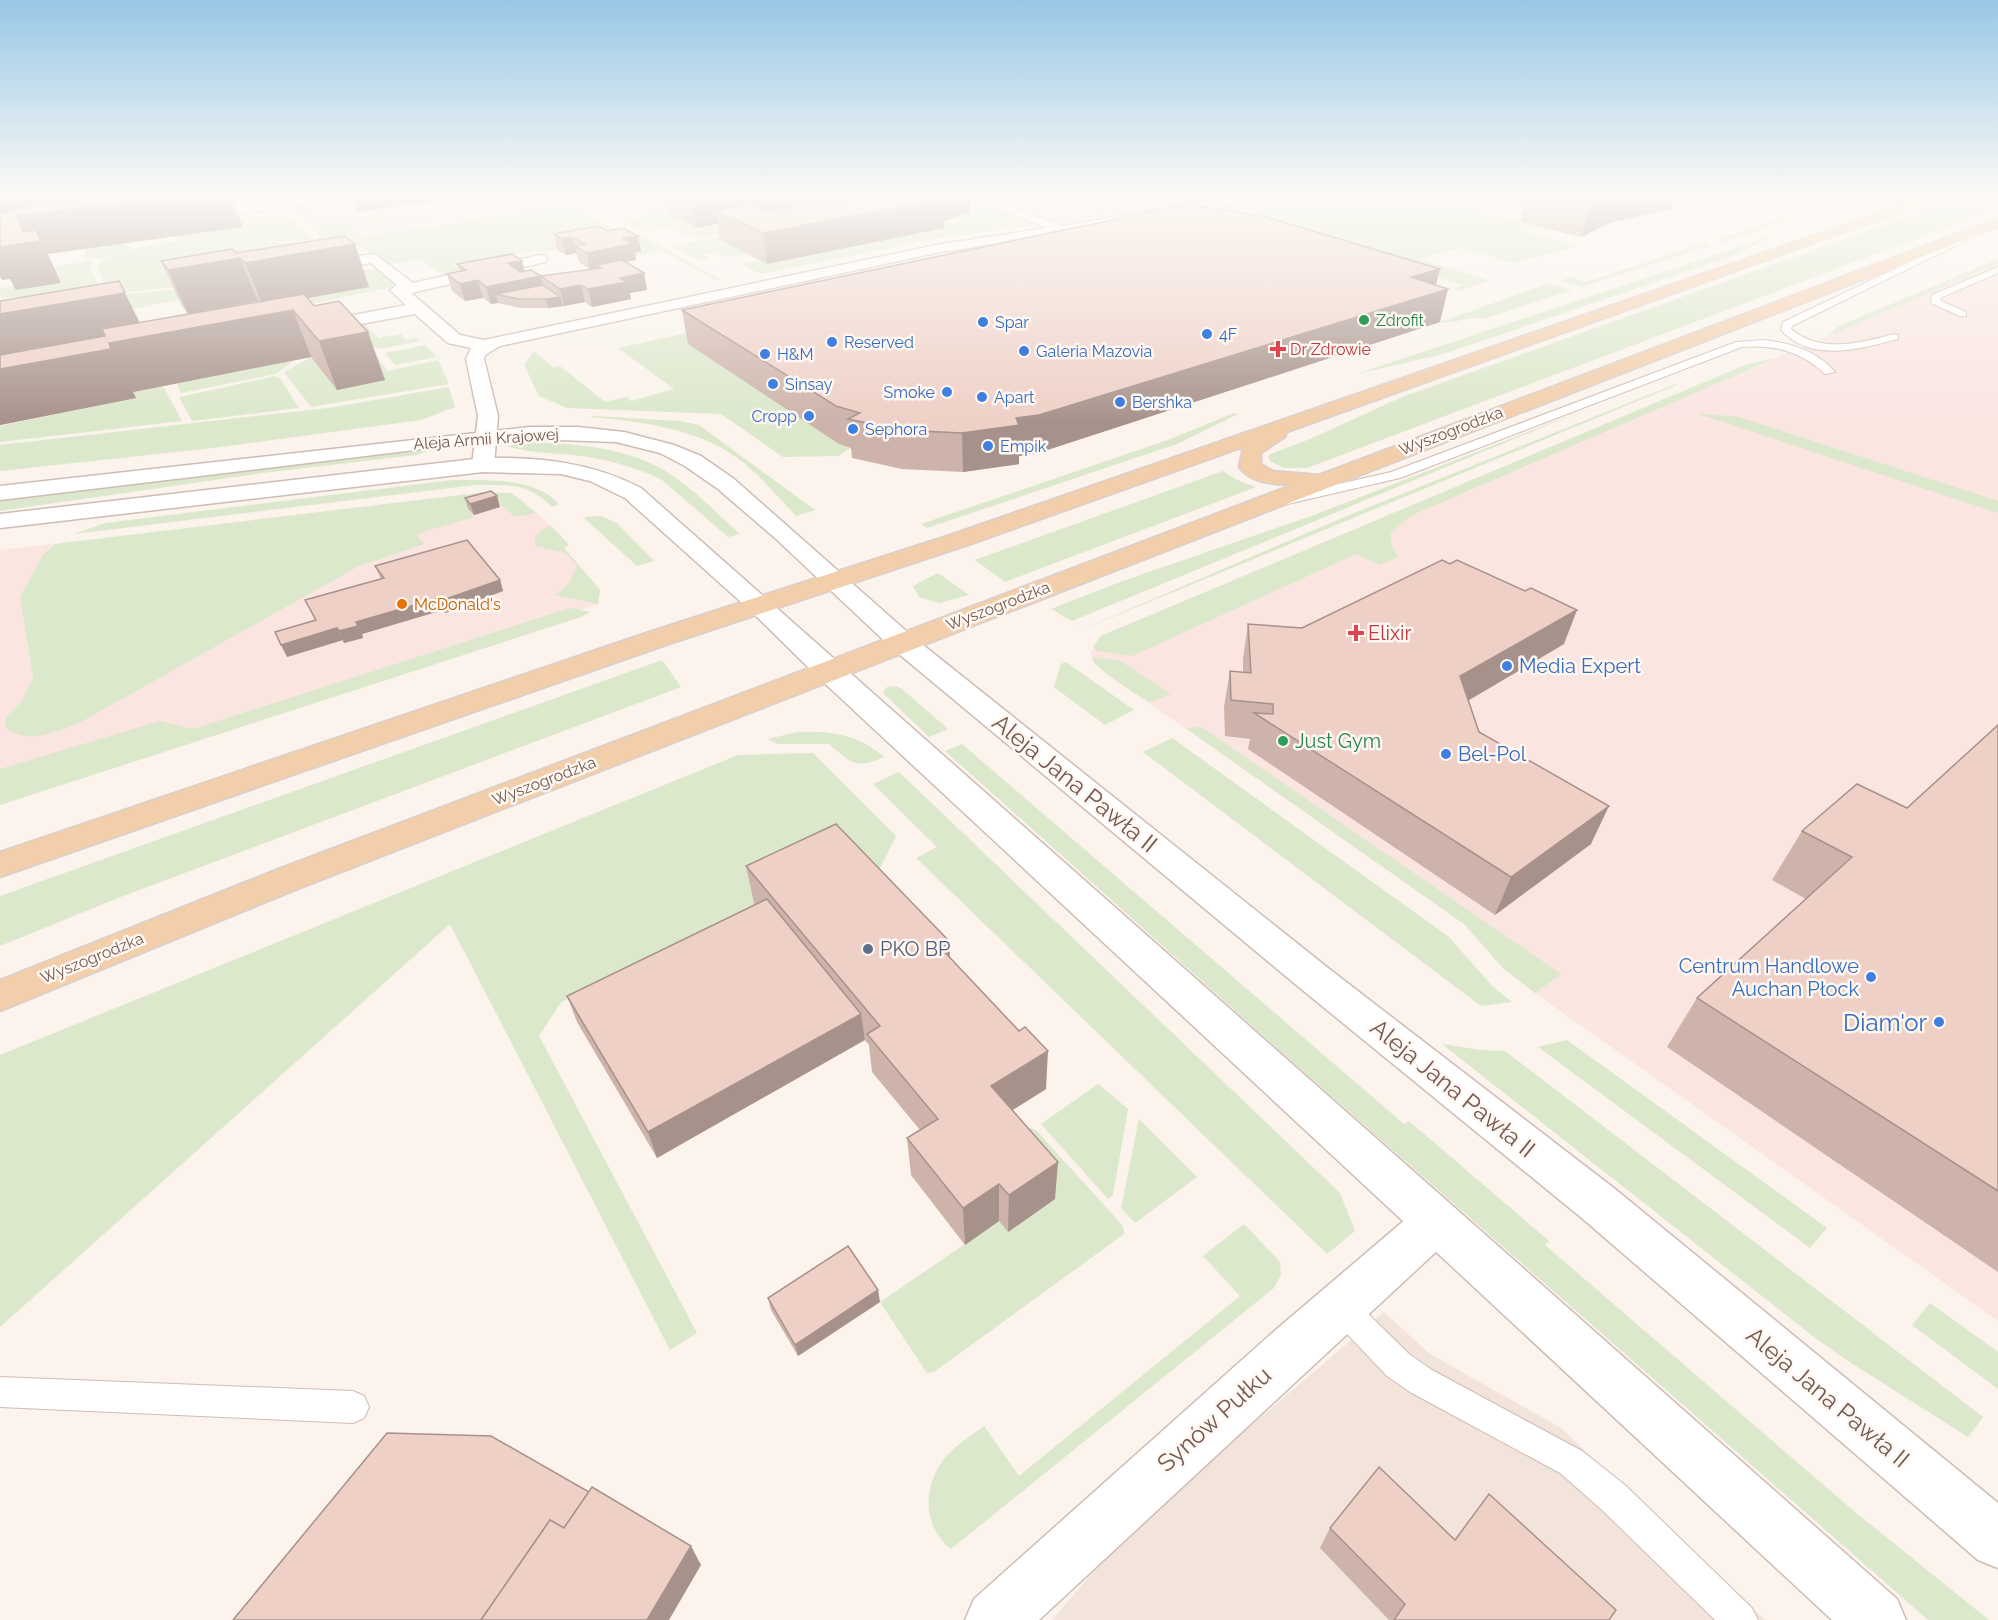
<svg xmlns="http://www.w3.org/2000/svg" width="1998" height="1620" viewBox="0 0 1998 1620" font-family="Raleway,sans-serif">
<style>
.residential{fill:#f2e4da}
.commercial{fill:#fae5e1}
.education{fill:#f0e8f8}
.green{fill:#dbe8cb}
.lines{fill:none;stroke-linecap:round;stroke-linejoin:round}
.service-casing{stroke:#cfbcb4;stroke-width:2}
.minor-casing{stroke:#cfbcb4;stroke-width:3}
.tertiary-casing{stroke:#cfbcb4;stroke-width:3}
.primary-casing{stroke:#d8d0ce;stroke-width:3}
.service{fill:#fff;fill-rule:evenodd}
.minor{fill:#fff;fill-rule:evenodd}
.tertiary{fill:#fff;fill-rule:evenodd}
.primary{fill:#f2ceab;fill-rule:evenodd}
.wall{fill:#cdb3aa}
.shaded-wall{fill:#a7928b}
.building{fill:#eed0c6;stroke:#a7928b;stroke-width:1.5}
.leisure-dot{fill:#2e9e5b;stroke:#fef7f2;stroke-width:2}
.shop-dot{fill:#3f7fe0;stroke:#fef7f2;stroke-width:2}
.health-dot{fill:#e0444e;stroke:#fef7f2;stroke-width:2}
.food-dot{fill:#e8710a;stroke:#fef7f2;stroke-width:2}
.service-dot{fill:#5c6f8a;stroke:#fef7f2;stroke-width:2}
.labels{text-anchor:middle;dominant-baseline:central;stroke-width:5;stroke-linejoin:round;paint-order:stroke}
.far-leisure-label{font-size:16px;fill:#27864d;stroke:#fef7f2;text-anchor:start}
.far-shop-label{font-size:16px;fill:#366cbe;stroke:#fef7f2;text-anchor:start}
.far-health-label{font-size:16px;fill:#be3a42;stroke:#fef7f2;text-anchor:start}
.far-street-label{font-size:16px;fill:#745850;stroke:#fef7f2}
.far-food-label{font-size:16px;fill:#c56008;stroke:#fef7f2;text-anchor:start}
.health-label{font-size:20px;fill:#be3a42;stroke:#fef7f2;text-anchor:start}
.shop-label{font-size:20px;fill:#366cbe;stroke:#fef7f2;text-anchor:start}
.leisure-label{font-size:20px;fill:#27864d;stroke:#fef7f2;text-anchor:start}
.service-label{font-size:20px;fill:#4e5e75;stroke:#fef7f2;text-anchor:start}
.near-street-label{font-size:24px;fill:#745850;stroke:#fef7f2}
.near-shop-label{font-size:24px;fill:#366cbe;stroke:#fef7f2;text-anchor:end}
</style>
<rect width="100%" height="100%" fill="#fbf3ec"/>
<!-- residential -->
<g class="residential">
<polygon points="999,196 1211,196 1110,216 1100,213 1067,220"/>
<polygon points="1384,1312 1430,1354 1561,1428 1765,1620 1052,1620 1095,1570 1212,1459"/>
</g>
<!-- commercial -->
<g class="commercial">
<polygon points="1998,264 1998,1321 1535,993 1503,968 1464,924 1102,670 1093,662 1091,652 1101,636 1439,494 1469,491 1519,467"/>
<polygon points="485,492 517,496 550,525 569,545 564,548 600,590 598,604 0,799 0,550 54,544 49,547 27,644 33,678 22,701"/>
</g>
<!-- education -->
<polygon class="education" points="370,196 566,196 575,201 337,239 298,206"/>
<!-- green -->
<g class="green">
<polygon points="856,196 901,196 698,239 667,228 645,232 620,218 641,219 637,216 645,214 641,212 697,202 669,214 696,228 728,219"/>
<polygon points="956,196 1033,223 1032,226 937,238 761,274 741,264 758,260 767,264 941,228 935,224 947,222 961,214"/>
<polygon points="993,196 1067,220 1101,213 1110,216 1211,196 1224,196 1159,210 1067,221"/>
<polygon points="1273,196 1529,196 1474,211 1537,226 1522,231 1577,246 1515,263 1459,248 1421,259 1490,281 1459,291 1453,289 1463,285 1213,209"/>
<polygon points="1651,196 1746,196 1705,208"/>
<polygon points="1874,196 1881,199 1774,236 1733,256 1440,355 1356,374 1868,204"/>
<polygon points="1965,196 1998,196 1998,208 1307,468 1284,468 1270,461 1268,456 1273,453 1310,439 1402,397"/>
<polygon points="1819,199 1841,203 1723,242 1715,240 1828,204 1814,200"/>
<polygon points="316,204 323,209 306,213 319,224 384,217 391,222 353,229 362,237 568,204 629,237 639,235 722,280 717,281 662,251 631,257 626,254 639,252 601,242 539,252 535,250 457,265 465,271 443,275 420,259 391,264 358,246 326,241 288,208"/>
<polygon points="210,217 289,218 317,241 178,242 174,236 242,227"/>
<polygon points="758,230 721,241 747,254 727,257 717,252 703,254 709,259 698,260 671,246"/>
<path d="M258,241L300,244L179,287L125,292L112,298L98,270L100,262C145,237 208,241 258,241Z"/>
<polygon points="125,243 130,249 100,259 85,258 85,249"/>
<polygon points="1705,243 1712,245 1582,287 1559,281 1570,277 1586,282"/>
<polygon points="1998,259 1998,264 1826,337 1839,326"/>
<polygon points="92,261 94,261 90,269 104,294 102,300 0,297 0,288 15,286 42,268"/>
<polygon points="376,268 393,282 393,287 301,306 295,301 331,276"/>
<path d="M1550,283L1572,290L1484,319C1466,315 1452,326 1440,322Z"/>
<polygon points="179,289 213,293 132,309 111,301 127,294"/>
<polygon points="815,305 851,448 838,456 783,457 721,414 567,408 539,396 524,365 534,351 554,368 560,366 605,402 627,397 631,401 674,389 618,348"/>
<polygon points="364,324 379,338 401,334 406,340 417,338 420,341 380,349 356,341 306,335"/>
<polygon points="425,345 437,357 395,365 385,353"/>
<polygon points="375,355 388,371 438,360 449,384 311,407 284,372 311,357"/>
<polygon points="1776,358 1410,516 1391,533 1391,544 1398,557 1380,565 1356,554 1132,656 1097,651 1093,647 1101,636 1745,365"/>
<polygon points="295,360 276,374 181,393 176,383"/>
<polygon points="275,376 280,378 299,408 192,421 179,397"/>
<polygon points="1676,384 1679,384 1076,632 1342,518"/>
<polygon points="163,386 182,421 0,442 0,426 135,398 133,392"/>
<polygon points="449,387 455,407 421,420 213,448 0,471 0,445 328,408"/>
<polygon points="1587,409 1072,621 1051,609 1120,582 1314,515"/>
<polygon points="1234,413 1238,414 1177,444 927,528 921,524 1168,440"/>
<polygon points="1696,413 1739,417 1998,501 1998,513"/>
<path d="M593,416L680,421L699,425L815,510L796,516C777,496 758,473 736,457C695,428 638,421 590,417Z"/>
<path d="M523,442C568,443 621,446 662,469C690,485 715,512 740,534L728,537L662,480C634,466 603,458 572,455C549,453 528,453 506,446Z"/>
<polygon points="438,448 416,455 263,473 0,511 0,499"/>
<polygon points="1223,471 1235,479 1256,487 1005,582 975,560"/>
<path d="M452,480C486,480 535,477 559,504L552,507C527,482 509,485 475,485L74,534L105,523Z"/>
<path d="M485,492L511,493L536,513L515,517L497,501L468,509L474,517L416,534L424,544L357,567L79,723C57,731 24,747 5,726L6,717L22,701L33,678L20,597L43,555L54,544Z"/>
<polygon points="601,516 617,523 654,561 637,566 583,517"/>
<polygon points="550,525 569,545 564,548 600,590 598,604 555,595 569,584 577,566 566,553 535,546 535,536"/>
<polygon points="938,573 969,595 939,603 919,597 913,586"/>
<polygon points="570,608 590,612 581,617 0,805 0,769 160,721 193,729"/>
<path d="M1092,657L1120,661L1171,694L1149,702C1137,694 1094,670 1092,657Z"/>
<polygon points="662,660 681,687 123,896 0,946 0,896"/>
<polygon points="1066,662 1134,710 1105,725 1054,687 1061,664"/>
<polygon points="896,686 902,689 948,729 929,737 883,693 887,687"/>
<polygon points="1196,727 1203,728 1561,974 1535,993 1503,968 1464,924 1187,729"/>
<path d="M797,732C830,731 858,734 884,757C854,770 852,763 829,744H777L768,739Z"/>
<polygon points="1172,738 1449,937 1493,987 1512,1002 1481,1006 1143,752"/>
<polygon points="962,744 1404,1124 1409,1121 1549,1241 1545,1245 1855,1512 1989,1620 1928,1620 1288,1058 945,751"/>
<polygon points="813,753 896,836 869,891 759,909 561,1002 539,1036 697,1333 670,1350 450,924 0,1327 0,1055 738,755"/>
<polygon points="899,772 1340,1193 1355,1231 1327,1254 916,858 937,847 873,784"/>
<polygon points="1567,1040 1827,1228 1810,1248 1538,1047"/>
<polygon points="1442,1044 1480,1050 1505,1051 1983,1417 1968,1437 1845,1359 1814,1337"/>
<polygon points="1098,1084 1128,1109 1113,1195 1108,1199 1041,1124"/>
<polygon points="1139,1119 1197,1177 1135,1223 1121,1208"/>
<polygon points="1030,1128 1036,1130 1123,1226 1124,1234 934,1372 927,1373 880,1302 999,1221 1009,1232 1007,1143"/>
<path d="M1244,1224L1280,1262L1281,1275L1274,1288L951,1549C924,1528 922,1490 942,1462C951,1448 971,1436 984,1426L1019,1476L1240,1296L1203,1256Z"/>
<polygon points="1930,1303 1998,1352 1998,1389 1912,1325"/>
</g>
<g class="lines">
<!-- service casing -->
<g class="service-casing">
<g id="service">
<path d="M1998,220V225L1792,326L1791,329C1822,354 1859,343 1894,334L1898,335V339C1861,349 1811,363 1781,330L1783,322Z"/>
<polygon points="1998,267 1998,273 1940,298 1941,301 1966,312 1966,316 1960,316 1931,303 1932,295"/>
<path d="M1764,340C1791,343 1817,351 1835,372L1825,374C1802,352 1774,344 1742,347L1400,478L1283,505L1276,501L1278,498L1391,472L1736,342Z"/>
<polygon points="1340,1292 1350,1296 1409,1354 1432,1370 1582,1451 1625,1485 1752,1608 1758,1620 1715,1620 1601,1509 1560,1473 1410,1392 1387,1376 1330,1316 1325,1306 1330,1296"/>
<polygon points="0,1377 353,1391 364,1396 369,1407 364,1418 353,1423 0,1407"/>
</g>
</g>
<!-- minor casing -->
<g class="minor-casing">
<g id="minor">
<polygon points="309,196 344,196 338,200 192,220 185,216 192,212"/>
<polygon points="653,196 681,196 675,200 635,207 628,203 630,200"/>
<polygon points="967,196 985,196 1063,226 1236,196 1262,196 1256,200 1148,221 941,252 500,346 485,355 484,359 498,416 494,465 491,470 475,470 472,465 478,416 466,359 471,348 448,343 415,314 312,333 303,328 312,323 406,305 390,290 397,285 371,263 316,272 308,267 316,262 374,254 413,283 540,255 545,256 547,259 545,262 411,293 460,335 484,340 941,244 1047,228"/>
<polygon points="1889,196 1917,196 1930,201 1923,205 1890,199"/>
<polygon points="1436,1200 1452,1207 1459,1222 1452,1237 1039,1620 965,1620 974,1599 1271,1334 1420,1207"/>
</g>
</g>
<!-- tertiary casing -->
<g class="tertiary-casing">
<g id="tertiary">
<polygon points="530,427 578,427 624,432 674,445 701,456 734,479 913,637 1328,968 1615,1189 1998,1503 1998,1568 1978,1560 1583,1219 1300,988 893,649 775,538 718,489 685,466 660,453 616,442 530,439 423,449 0,500 0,486"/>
<path d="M483,458C539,457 591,462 641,488L1897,1599L1906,1620H1832L819,678L751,611L625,498L590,481L561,474L483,472L0,528V514Z"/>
</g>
</g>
<!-- primary casing -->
<g class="primary-casing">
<path id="primary" d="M1927,196H1945L1287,432L1285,437L1261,453V464L1273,471L1319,475L1998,218V227L300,888L0,1011V980L276,870L1292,485C1274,484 1251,484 1239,467L1243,447L968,545L669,644L0,877V852L649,632L950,535Z"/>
</g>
<!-- service -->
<use href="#service" class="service"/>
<!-- minor -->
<use href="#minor" class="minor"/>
<!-- tertiary -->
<use href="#tertiary" class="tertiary"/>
<!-- primary -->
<use href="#primary" class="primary"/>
</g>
<!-- wall -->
<g class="wall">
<polygon points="347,196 468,196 359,212 349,204"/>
<polygon points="665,196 856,196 771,211 775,213 970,212 944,221 944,228 767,264 720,240 718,224 696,228 668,214"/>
<polygon points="1044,196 1085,196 1060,201"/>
<polygon points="1524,196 1675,196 1671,209 1612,222 1581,237 1520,222 1524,206 1521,205"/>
<polygon points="608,231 638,236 641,251 635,253 636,260 624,262 644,273 647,290 630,293 631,299 592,307 585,302 564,306 563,306 548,308 520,308 498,303 491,304 483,298 465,301 452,291 447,274 460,271 457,264 525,271 541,276 543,285 541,276 597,269 597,268 590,269 579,262 576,253 566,255 557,250 554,234"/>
<polygon points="355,244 369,287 307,298 385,380 337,390 311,357 133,392 136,398 0,425 125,293 140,323 258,302 258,301 188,314 181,304 161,261 236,253"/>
<polygon points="1436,285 1440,322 1038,453 1019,456 1019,464 963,472 902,469 852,458 851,448 839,444 688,344 682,310"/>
<polygon points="465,498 500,507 474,515 468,509"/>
<polygon points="375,566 500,580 503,591 445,613 443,610 362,634 363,638 344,643 343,640 287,657 315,620 305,600 381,579"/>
<polygon points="1248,624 1564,644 1468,700 1479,732 1591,844 1495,915 1248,749 1250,739 1225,736 1224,707 1230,671 1243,672 1243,659"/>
<polygon points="1998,725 1998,1272 1667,1047 1697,998 1806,899 1772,880 1802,831 1907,808"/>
<polygon points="746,866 949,941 950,957 1046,1089 1012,1110 1055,1199 1008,1232 999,1221 965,1245 911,1175 907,1138 920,1130 872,1072 869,1045 864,1039 657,1158 577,1022 567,996 755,905 754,903"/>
<polygon points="768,1298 880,1302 798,1356 771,1310"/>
<polygon points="1330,1528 1455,1540 1609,1620 1389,1620 1320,1548"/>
</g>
<!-- shaded-wall -->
<g class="shaded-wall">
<polygon points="0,196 230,196 243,227 48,254 61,283 16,290 10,279 2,280 0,276"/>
<polygon points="365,196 468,196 359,212 354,198"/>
<polygon points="710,196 856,196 732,218 716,211 718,224 696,228 692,199"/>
<polygon points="934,196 970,196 970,212 944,221 944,228 767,264 763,233"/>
<polygon points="1060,196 1085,196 1060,201"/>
<polygon points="1597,196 1675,196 1671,209 1612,222 1581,237 1593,198"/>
<polygon points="638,236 641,251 635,253 636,260 599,267 596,265 597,268 590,269 587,253 622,238"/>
<polygon points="572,237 576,253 566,255 562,239"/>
<polygon points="355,244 369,287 263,306 245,263"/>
<polygon points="240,258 258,301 188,314 168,270"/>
<polygon points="522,261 526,277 508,263"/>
<polygon points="1440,269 1434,293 1448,289 1440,322 1038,453 1019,456 1019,464 963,472 962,433 1016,418 1411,277"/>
<polygon points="644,273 647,290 630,293 631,299 592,307 588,289 620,278"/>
<polygon points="541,276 545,293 496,294 498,303 491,304 486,287"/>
<polygon points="478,280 483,298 465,301 460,284"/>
<polygon points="581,285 585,302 564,306 560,289"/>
<polygon points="125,293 146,336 293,310 311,357 133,392 136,398 0,425 0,314"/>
<polygon points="560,297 563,306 548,308 546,299"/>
<polygon points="368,332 385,380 337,390 319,341"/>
<polygon points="497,496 500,507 474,515 470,504"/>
<polygon points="500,580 503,591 445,613 440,601"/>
<polygon points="439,598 443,610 362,634 363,638 344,643 339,631 356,622"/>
<polygon points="1577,610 1564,644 1449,712 1460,676"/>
<polygon points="337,628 343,640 287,657 281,645"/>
<polygon points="1609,806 1591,844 1495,915 1511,877"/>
<polygon points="949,941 951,979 939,946"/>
<polygon points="861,1014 865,1040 657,1158 648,1132"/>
<polygon points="1048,1051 1046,1089 991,1124 991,1086"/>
<polygon points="1058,1162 1055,1199 1008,1232 1009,1195"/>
<polygon points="999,1184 999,1221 965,1245 963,1208"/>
<polygon points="878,1290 880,1302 798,1356 795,1345"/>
<polygon points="691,1546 701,1565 669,1620 647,1620"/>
</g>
<!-- building -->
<g class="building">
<polygon points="106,196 172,196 17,216 23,232 36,230 40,241 0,247 0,213 16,211 15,208"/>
<polygon points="685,196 710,196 692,199"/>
<polygon points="867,196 934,196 943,199 763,233 716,211 751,205 775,213"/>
<polygon points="1584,196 1597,196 1593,198"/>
<polygon points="1188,204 1266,217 1440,269 1411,277 1448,289 1039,415 1016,418 1019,425 962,433 900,430 848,419 860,413 836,406 682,310"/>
<polygon points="598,226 608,231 623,228 638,236 622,238 633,244 587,253 575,246 586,244 572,237 562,239 554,234"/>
<polygon points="344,236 355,244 245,263 240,258 168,270 161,261 232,249 236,253"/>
<polygon points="512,254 522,261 508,263 520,272 531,270 541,276 486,287 478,280 460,284 447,274 466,270 457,264"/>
<polygon points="622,260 644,273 620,278 627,282 588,289 581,285 560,289 541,276 601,268 596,265"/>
<polygon points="119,281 125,293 0,314 0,301"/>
<polygon points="543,285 560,297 546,299 518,299 496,294"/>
<polygon points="304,294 314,306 339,301 368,332 319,341 293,310 109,343 111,349 0,369 0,355 105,336 102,329"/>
<polygon points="491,491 497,496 470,504 465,498"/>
<polygon points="467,540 500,580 440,601 439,598 356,622 358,626 339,631 337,628 281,645 275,632 316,620 305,600 384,578 375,566"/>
<polygon points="1442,560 1450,564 1457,560 1525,591 1531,588 1577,610 1460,676 1479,732 1609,806 1511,877 1254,713 1273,714 1273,704 1231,700 1230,671 1251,673 1248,624 1302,628"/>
<polygon points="1998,725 1998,1191 1697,998 1852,857 1802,831 1857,784 1907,808"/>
<polygon points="836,824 949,941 939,946 1019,1031 1025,1027 1048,1051 991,1086 1058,1162 1009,1195 999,1184 963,1208 907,1138 938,1119 867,1034 880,1026 746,866"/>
<polygon points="767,899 861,1014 648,1132 567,996"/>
<polygon points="848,1246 878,1290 795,1345 768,1298"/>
<polygon points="387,1433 491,1436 589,1492 564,1528 550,1520 481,1620 233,1620"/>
<polygon points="1379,1467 1455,1540 1489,1494 1616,1610 1609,1620 1394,1620 1405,1604 1330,1528"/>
<polygon points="592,1487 691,1546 647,1620 481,1620 550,1520 564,1528"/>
</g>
<!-- sky -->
<linearGradient id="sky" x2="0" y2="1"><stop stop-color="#98c7e6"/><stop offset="0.46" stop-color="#fdfaf6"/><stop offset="1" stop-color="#fdfaf6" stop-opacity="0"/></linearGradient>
<rect width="1998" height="423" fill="url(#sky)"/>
<!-- markers -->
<g class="leisure-dot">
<circle cx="1364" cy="320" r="6"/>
<circle cx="1283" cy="741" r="6"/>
</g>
<g class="shop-dot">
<circle cx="983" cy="322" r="6"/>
<circle cx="1207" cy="334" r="6"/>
<circle cx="832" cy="342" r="6"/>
<circle cx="1024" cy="351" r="6"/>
<circle cx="765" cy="354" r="6"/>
<circle cx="773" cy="384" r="6"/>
<circle cx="947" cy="392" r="6"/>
<circle cx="982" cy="397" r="6"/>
<circle cx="1120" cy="402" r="6"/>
<circle cx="809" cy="416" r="6"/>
<circle cx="853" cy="429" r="6"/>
<circle cx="988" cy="446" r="6"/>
<circle cx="1507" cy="666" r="6"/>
<circle cx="1446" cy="754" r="6"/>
<circle cx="1871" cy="977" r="6"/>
<circle cx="1939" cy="1022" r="6"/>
</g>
<g class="health-dot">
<path d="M1275 340h6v6h6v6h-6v6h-6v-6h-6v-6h6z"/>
<path d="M1353 624h6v6h6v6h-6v6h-6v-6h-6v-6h6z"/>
</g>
<circle class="food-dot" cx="402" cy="604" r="6"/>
<circle class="service-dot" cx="868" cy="949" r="6"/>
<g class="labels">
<!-- far-leisure labels -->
<g class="far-leisure-label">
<text x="1376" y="320">Zdrofit</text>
</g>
<!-- far-shop labels -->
<g class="far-shop-label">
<text x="995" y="322">Spar</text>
<text x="1219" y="334">4F</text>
<text x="844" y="342">Reserved</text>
<text x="1036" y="351">Galeria Mazovia</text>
<text x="777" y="354">H&amp;M</text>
<text x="785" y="384">Sinsay</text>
<text x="935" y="392" text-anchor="end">Smoke</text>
<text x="994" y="397">Apart</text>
<text x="1132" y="402">Bershka</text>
<text x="797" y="416" text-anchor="end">Cropp</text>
<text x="865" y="429">Sephora</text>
<text x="1000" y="446">Empik</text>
</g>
<!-- far-health labels -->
<g class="far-health-label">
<text x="1290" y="349">Dr Zdrowie</text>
</g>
<!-- far-street labels -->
<g class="far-street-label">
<text transform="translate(1451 431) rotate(-21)">Wyszogrodzka</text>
<text transform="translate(486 439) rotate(-4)">Aleja Armii Krajowej</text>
<text transform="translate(998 606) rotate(-21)">Wyszogrodzka</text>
<text transform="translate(544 781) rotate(-21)">Wyszogrodzka</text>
<text transform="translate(92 958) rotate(-22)">Wyszogrodzka</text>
</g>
<!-- far-food labels -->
<g class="far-food-label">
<text x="414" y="604">McDonald's</text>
</g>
<!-- health labels -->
<g class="health-label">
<text x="1368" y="633">Elixir</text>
</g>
<!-- shop labels -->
<g class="shop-label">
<text x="1519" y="666">Media Expert</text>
<text x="1458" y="754">Bel-Pol</text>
<text x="1859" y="966" text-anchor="end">Centrum Handlowe<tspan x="1859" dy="23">Auchan Płock</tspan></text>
</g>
<!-- leisure labels -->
<g class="leisure-label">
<text x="1295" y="741">Just Gym</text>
</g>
<!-- service labels -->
<g class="service-label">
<text x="880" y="949">PKO BP</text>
</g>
<!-- near-street labels -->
<g class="near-street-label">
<text transform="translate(1075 783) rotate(39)">Aleja Jana Pawła II</text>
<text transform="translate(1453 1088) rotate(39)">Aleja Jana Pawła II</text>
<text transform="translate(1828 1397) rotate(40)">Aleja Jana Pawła II</text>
<text transform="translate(1214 1419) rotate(-42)">Synów Pułku</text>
</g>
<!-- near-shop labels -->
<g class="near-shop-label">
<text x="1927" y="1022">Diam'or</text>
</g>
</g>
</svg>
